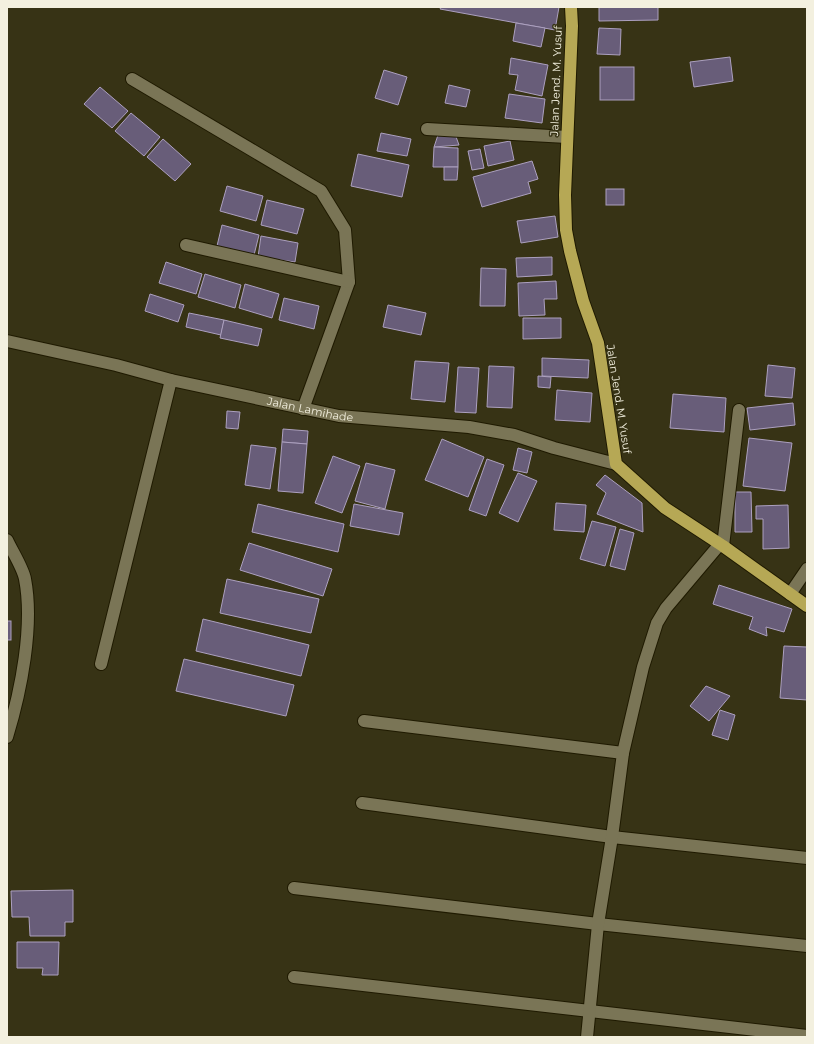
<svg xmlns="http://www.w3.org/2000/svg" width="814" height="1044" viewBox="0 0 814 1044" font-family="Montserrat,sans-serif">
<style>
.building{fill:#685d79;stroke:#aca0bf}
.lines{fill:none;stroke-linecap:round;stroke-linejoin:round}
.minor-casing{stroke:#1f1a00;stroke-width:14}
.highway-casing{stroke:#1f1a00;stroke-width:14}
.minor{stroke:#7a7556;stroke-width:12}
.highway{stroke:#b6a855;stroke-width:12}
.labels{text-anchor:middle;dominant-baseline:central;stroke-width:3;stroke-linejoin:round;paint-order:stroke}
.street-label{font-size:11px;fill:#f3f0df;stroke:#373315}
</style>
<rect width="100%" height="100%" fill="#373315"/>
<!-- building -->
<g class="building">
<polygon points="441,7 559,7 555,30 440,9"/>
<polygon points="599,7 658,7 658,20 599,21"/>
<polygon points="516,23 545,28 541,47 513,41"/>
<polygon points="599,28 621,29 620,55 597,54"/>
<polygon points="730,57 733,81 694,87 690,62"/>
<polygon points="511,58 548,65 542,96 515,90 518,75 509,74"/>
<rect x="600" y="67" width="34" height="33"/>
<polygon points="384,70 407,77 398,105 375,98"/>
<polygon points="449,85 470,90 466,107 445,103"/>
<polygon points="100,87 128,111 112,128 84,104"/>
<polygon points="509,94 545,99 542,123 505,118"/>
<polygon points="131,113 160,137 144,156 115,131"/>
<polygon points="381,133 411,139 407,156 377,151"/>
<polygon points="455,134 459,145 434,147 438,135"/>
<polygon points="163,139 191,164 175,181 147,157"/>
<polygon points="510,141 514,160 488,166 484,146"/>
<polygon points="434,147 458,148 458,167 433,167"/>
<polygon points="480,149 484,168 472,170 468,151"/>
<polygon points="358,154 409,165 402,197 351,186"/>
<polygon points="532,161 538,179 528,182 531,193 482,207 473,177"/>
<polygon points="444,167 458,167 457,180 444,180"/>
<polygon points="227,186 263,196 256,221 220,211"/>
<rect x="606" y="189" width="18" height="16"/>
<polygon points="267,200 304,209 297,234 261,225"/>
<polygon points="555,216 558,237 521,243 517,221"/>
<polygon points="222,225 259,235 254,255 217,246"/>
<polygon points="261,236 298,243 295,262 258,257"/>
<polygon points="552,257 552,275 517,277 516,258"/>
<polygon points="166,262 202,274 196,294 159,283"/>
<polygon points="481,268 506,269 505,306 480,306"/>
<polygon points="205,274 241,285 235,308 198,297"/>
<polygon points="556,281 557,299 544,299 545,315 519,316 518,283"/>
<polygon points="245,284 279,294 272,318 239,308"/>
<polygon points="150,294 184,305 178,322 145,311"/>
<polygon points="284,298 319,306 314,329 279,320"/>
<polygon points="388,305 426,313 421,335 383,327"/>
<polygon points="189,313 224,320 221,335 186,327"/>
<polygon points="523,318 561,318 561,338 523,339"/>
<polygon points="224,320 262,329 258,346 220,338"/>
<polygon points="542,358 589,360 588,378 542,376"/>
<polygon points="415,361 449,363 445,402 411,399"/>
<polygon points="768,365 795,368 792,398 765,396"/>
<polygon points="489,366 514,367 512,408 487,407"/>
<polygon points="458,367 479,368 476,413 455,412"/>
<polygon points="538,376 551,377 550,388 538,387"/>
<polygon points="557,390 592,393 590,422 555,420"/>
<polygon points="673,394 726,398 724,432 670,428"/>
<polygon points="793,403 795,425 750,430 747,408"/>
<polygon points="227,411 240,412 238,429 226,428"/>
<polygon points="283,429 308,431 307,444 282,442"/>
<polygon points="749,438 792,443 785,491 743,486"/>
<polygon points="442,439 484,457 468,497 425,480"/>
<polygon points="282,442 307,444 303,493 278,491"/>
<polygon points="251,445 276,448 270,489 245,485"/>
<polygon points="518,448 532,452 527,473 513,470"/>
<polygon points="333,456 360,466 342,513 315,503"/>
<polygon points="487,459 504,465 486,516 469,510"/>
<polygon points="366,463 395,470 385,509 355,501"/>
<polygon points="518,473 537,481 518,522 499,513"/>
<polygon points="605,475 642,503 643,532 597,514 606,493 596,485"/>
<polygon points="735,492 751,492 752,532 735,532"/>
<polygon points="556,503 586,505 584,532 554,530"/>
<polygon points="258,504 344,524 338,552 252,532"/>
<polygon points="354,504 403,513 399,535 350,526"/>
<polygon points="788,505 789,548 763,549 763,519 756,519 756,506"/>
<polygon points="592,521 616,527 605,566 580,559"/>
<polygon points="620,529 634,533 625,570 610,566"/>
<polygon points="249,543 332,569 323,596 240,570"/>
<polygon points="227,579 319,599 311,633 220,613"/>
<polygon points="719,585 792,609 784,632 766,627 767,636 749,629 753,617 713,604"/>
<polygon points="203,619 309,645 301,676 196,651"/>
<rect x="7" y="621" width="4" height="19"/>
<polygon points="784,646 807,647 807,700 780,698"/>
<polygon points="184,659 294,685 286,716 176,691"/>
<polygon points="706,686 730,696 709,721 690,706"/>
<polygon points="720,710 735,715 728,740 712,735"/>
<polygon points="73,890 73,922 65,922 65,936 30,936 29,917 12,917 11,891"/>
<polygon points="17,942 59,942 58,975 42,975 43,968 17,968"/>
</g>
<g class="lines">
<!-- minor casing -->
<g class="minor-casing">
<g id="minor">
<polyline points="132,79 321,191 345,230 349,282 303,409"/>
<polyline points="427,129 567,137"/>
<polyline points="186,245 349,282"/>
<path id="s1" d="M7,341L116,365L171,380L339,416L469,427L514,435L554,448L616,464"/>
<path d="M7,540C12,551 23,568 25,579C34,626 21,691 7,737"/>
<polyline points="723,546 739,410"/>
<polyline points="790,594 807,569"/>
<polyline points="101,664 171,380"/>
<polyline points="364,721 623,753"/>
<polyline points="362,803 612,837 807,858"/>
<polyline points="294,888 598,924 807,946"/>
<polyline points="294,977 807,1036"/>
<polyline points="587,1037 598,924 612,837 623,753 643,667 657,623 666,608 720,544"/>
</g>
</g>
<!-- highway casing -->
<g class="highway-casing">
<polyline id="highway" points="571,7 572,26 565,195 566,230 570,251 583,301 598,343 616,464 665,508 723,546 807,606"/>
</g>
<!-- minor -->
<use href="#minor" class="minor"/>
<!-- highway -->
<use href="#highway" class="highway"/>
</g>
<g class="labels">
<!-- street labels -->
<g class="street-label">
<text transform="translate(556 81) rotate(-88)">Jalan Jend. M. Yusuf</text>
<text transform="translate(619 399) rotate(81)">Jalan Jend. M. Yusuf</text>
<text stroke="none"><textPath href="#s1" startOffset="311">Jalan Lamihade</textPath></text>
</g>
</g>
<!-- border -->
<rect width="814" height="1044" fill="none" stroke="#f3f0df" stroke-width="16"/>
</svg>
